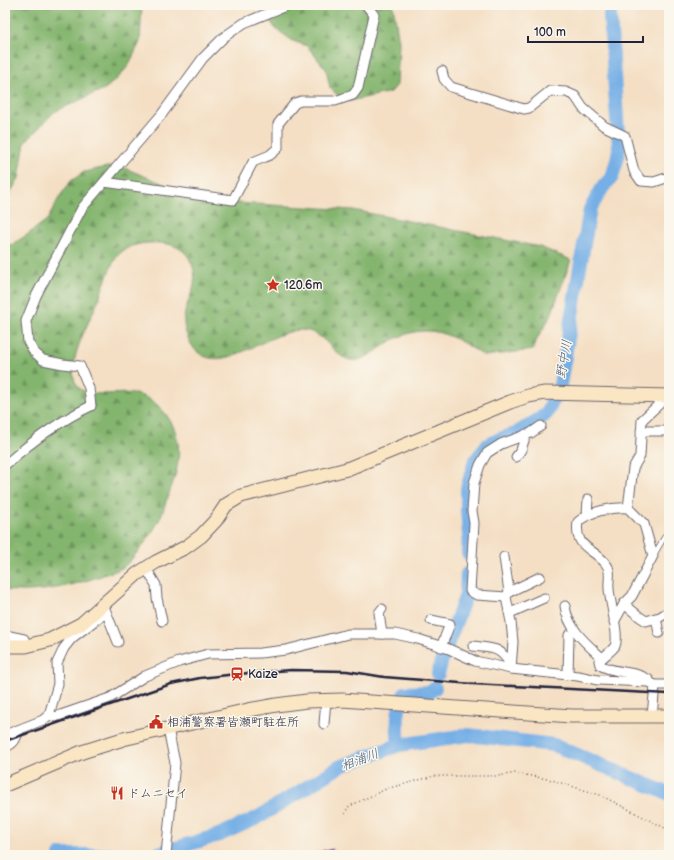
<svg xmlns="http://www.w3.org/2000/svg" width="674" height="860" viewBox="0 0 674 860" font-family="'Balsamiq Sans','Klee One',sans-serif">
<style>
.forest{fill:url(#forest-firs);stroke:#536c54}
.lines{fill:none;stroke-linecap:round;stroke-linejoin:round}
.river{stroke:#75afe6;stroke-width:14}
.building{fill:url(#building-hatch)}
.lane-casing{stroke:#6c646b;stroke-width:6}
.street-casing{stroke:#6c646b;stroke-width:11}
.secondary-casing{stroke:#6c646b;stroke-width:15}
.path{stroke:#6c646b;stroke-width:1.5;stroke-dasharray:1 3;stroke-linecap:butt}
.lane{stroke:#fff;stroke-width:4.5}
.street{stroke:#fff;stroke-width:9}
.secondary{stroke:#fbe6c4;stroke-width:13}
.rail{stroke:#22223b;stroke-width:2.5}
.labels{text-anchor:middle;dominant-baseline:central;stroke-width:3;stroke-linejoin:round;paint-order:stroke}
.poi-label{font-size:12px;fill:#22223b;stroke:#fbf7ec;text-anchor:start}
.water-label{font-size:13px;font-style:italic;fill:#435a7f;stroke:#fbf7ec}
</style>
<defs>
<pattern id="forest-firs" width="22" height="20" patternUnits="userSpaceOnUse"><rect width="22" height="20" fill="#84b56e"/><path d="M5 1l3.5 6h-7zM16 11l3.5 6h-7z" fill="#6c935c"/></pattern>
<pattern id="building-hatch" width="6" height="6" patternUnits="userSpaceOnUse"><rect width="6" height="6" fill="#f4a6d5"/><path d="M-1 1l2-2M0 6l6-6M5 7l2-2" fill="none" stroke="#d18fb8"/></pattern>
</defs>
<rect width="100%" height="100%" fill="#fbf7ec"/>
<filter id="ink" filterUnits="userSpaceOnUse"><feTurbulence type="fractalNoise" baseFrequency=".025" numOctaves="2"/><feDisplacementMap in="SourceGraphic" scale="8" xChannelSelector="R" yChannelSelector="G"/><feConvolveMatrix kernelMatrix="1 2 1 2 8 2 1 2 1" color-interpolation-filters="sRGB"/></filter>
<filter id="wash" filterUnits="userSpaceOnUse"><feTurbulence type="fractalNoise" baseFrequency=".012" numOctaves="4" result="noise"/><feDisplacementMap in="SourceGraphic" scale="16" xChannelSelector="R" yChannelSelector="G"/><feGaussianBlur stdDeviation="0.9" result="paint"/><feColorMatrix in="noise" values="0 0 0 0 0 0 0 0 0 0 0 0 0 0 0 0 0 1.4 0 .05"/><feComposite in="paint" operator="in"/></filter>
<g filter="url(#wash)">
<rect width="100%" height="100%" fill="#f4dfc4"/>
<!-- forest -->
<g class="forest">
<polygon points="5,5 142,5 140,42 128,66 119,77 106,88 54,112 25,142 19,178 5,202"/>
<polygon points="268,5 393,5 399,42 397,85 391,92 350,101 342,99 330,88 326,69 307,46 293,41 275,28 268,18"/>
<path d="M107,167H122L206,201L353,210L540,247L571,260L551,315L537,339L533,350L484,356C451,334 428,320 389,342C380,348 369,357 358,360C334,364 328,330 301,330C285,330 259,345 244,351C224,361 201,364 190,342C187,336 184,329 184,322C184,298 204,285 189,258C184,250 177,246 168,244C156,242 139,242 128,248C124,249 122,252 119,254C110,265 103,288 98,301C89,322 75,347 73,369C73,374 74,380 76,384C84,400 120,391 135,394C152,397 166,411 173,426C184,450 177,473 168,496C165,503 164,509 161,516C154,532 138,553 125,566C120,570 112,572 106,574C74,586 39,594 5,590V244L11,245L27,235L48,219L60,196L71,181L84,172Z"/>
</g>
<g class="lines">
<!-- river -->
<g class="river">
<polyline points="468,553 469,535 467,510 467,489 475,461 488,445 500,439 517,433 541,418 547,413 560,385 590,209 603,187 612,177 617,160 619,148 610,16 611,5"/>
<polyline points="438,674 443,656 466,595 467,574"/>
<path d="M399,745C397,727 396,709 405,693L430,692L435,688"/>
<polyline points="60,855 153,855 219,835 257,818 341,766 399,745 468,735 554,745 669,794"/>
</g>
</g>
<g id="blocks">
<!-- building -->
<polygon class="building" points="334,848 336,855 315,855 314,853"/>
</g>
</g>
<g filter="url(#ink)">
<use href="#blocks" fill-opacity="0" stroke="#6c646b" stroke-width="1"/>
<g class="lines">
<!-- lane casing -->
<g class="lane-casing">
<polyline id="lane" points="654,555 669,529"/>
</g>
<!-- street casing -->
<g class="street-casing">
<g id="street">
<polyline points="442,71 444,79 451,87 524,109 529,108 550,91 566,92 575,96 583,108 604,126 625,136 634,171 641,181 654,182 669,177"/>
<polyline points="104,182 233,200 253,162 270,155 278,148 278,124 295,103 301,101 335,101 353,95 358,88 374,15 366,5"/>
<polyline points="641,431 669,431"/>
<polyline points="516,457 521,450 526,434"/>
<path d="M5,465C31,442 59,421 91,406L89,388L80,366L63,364L43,360L34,352L28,342L26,321L36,296L82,208L162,114L203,58L224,37L244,23L288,5"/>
<polyline points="628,508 633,468 640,456 642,420 668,396"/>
<polyline points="587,516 588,499"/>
<polyline points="504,557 509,592 506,597 511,622 513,642 511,669"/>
<polyline points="146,568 156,585 157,598 162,621"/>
<polyline points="509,592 540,577"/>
<polyline points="506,597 477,595 470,591 474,523 472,511 474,483 480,465 487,453 501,444 531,433 541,426"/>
<polyline points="103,604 118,642"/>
<polyline points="624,604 640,617 646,621 660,617 668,612"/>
<path d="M565,606C568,629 586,643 602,658"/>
<polyline points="510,613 544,598"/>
<polyline points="656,618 659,633"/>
<polyline points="431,620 450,624 441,647"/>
<path d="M614,622L624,604L632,596L653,556L644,524L628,508C613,507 589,511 578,522C574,549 593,547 606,564C612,571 608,580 609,588C609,600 620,635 615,646C612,651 604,656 599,661L600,665C614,674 635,670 649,680"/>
<polyline points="382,634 379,613 382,609"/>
<polyline points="5,635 24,639 26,646"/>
<path d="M473,646C494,649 499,646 511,665"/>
<polyline points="568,675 569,635"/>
<polyline points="49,715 55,717 110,698 145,676 179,662 208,654 260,653 286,650 348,634 395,634 418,639 449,649 475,661 511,669 578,676 598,680 649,682 655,685 669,685"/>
<polyline points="652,716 655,685"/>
<polyline points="324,724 326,700"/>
<polyline points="5,735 43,720 49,715 58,684 57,663 64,648 72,638 101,616 97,609"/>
<path d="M5,747C14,744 16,739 19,730"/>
<polyline points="166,855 175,763 168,729"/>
</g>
</g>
<!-- secondary casing -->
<g class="secondary-casing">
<g id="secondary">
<polyline points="5,646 26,646 50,640 81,624 137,574 156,562 186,547 201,536 216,520 226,505 241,496 347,469 510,402 528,396 545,393 669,396"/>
<polyline points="5,785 82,752 123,739 248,710 276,705 307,701 342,700 572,716 669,716"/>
</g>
</g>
<!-- path -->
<polyline class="path" points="345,814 348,807 354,804 386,789 434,776 498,776 516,773 552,780 600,795 669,830"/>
<!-- lane -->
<use href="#lane" class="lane"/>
<!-- street -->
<use href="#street" class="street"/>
<!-- secondary -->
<use href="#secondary" class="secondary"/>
<!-- rail -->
<polyline class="rail" points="5,741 171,684 200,678 237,674 291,670 347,671 384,677 473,684 669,694"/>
</g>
</g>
<!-- icons -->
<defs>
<g id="sight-bare" transform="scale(1.08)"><path d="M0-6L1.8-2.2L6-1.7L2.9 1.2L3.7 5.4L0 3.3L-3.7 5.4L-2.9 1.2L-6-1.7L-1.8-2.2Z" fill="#c8321e" stroke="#fbf7ec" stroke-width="2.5" paint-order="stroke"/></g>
<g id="station-bare" transform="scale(1.08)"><path d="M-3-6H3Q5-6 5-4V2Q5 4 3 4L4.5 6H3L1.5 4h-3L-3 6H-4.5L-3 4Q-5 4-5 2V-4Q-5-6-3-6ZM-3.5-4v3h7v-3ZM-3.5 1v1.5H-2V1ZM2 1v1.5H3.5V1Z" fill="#c8321e" stroke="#fbf7ec" stroke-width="2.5" paint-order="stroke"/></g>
<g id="civic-bare" transform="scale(1.08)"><path d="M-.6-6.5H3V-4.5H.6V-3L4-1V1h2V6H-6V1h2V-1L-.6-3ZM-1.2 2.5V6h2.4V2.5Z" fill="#c8321e" stroke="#fbf7ec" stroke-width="2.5" paint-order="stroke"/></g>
<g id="restaurant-bare" transform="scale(1.08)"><path d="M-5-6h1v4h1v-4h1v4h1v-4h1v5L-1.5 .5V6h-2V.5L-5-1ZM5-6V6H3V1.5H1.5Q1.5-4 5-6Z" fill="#c8321e" stroke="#fbf7ec" stroke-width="2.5" paint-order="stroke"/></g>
</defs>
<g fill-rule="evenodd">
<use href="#sight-bare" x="273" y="285"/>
<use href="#station-bare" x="237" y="674"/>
<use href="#civic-bare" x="156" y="722"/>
<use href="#restaurant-bare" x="117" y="793"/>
</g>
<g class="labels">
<!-- poi labels -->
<g class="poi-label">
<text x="284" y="285">120.6m</text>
<text x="248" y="674">Kaize</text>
<text x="167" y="722">相浦警察署皆瀬町駐在所</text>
<text x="128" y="793">ドムニセイ</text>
</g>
<!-- water labels -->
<g class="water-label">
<text transform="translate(564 359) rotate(-80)">野中川</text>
<text transform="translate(360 760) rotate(-21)">相浦川</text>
</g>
</g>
<!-- margin -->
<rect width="674" height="860" fill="none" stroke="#fbf7ec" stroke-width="20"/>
<!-- scale -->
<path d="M528 36v6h115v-6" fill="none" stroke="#22223b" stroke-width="2"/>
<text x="534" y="36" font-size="12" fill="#22223b" stroke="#fbf7ec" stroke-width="3" paint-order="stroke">100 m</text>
</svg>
